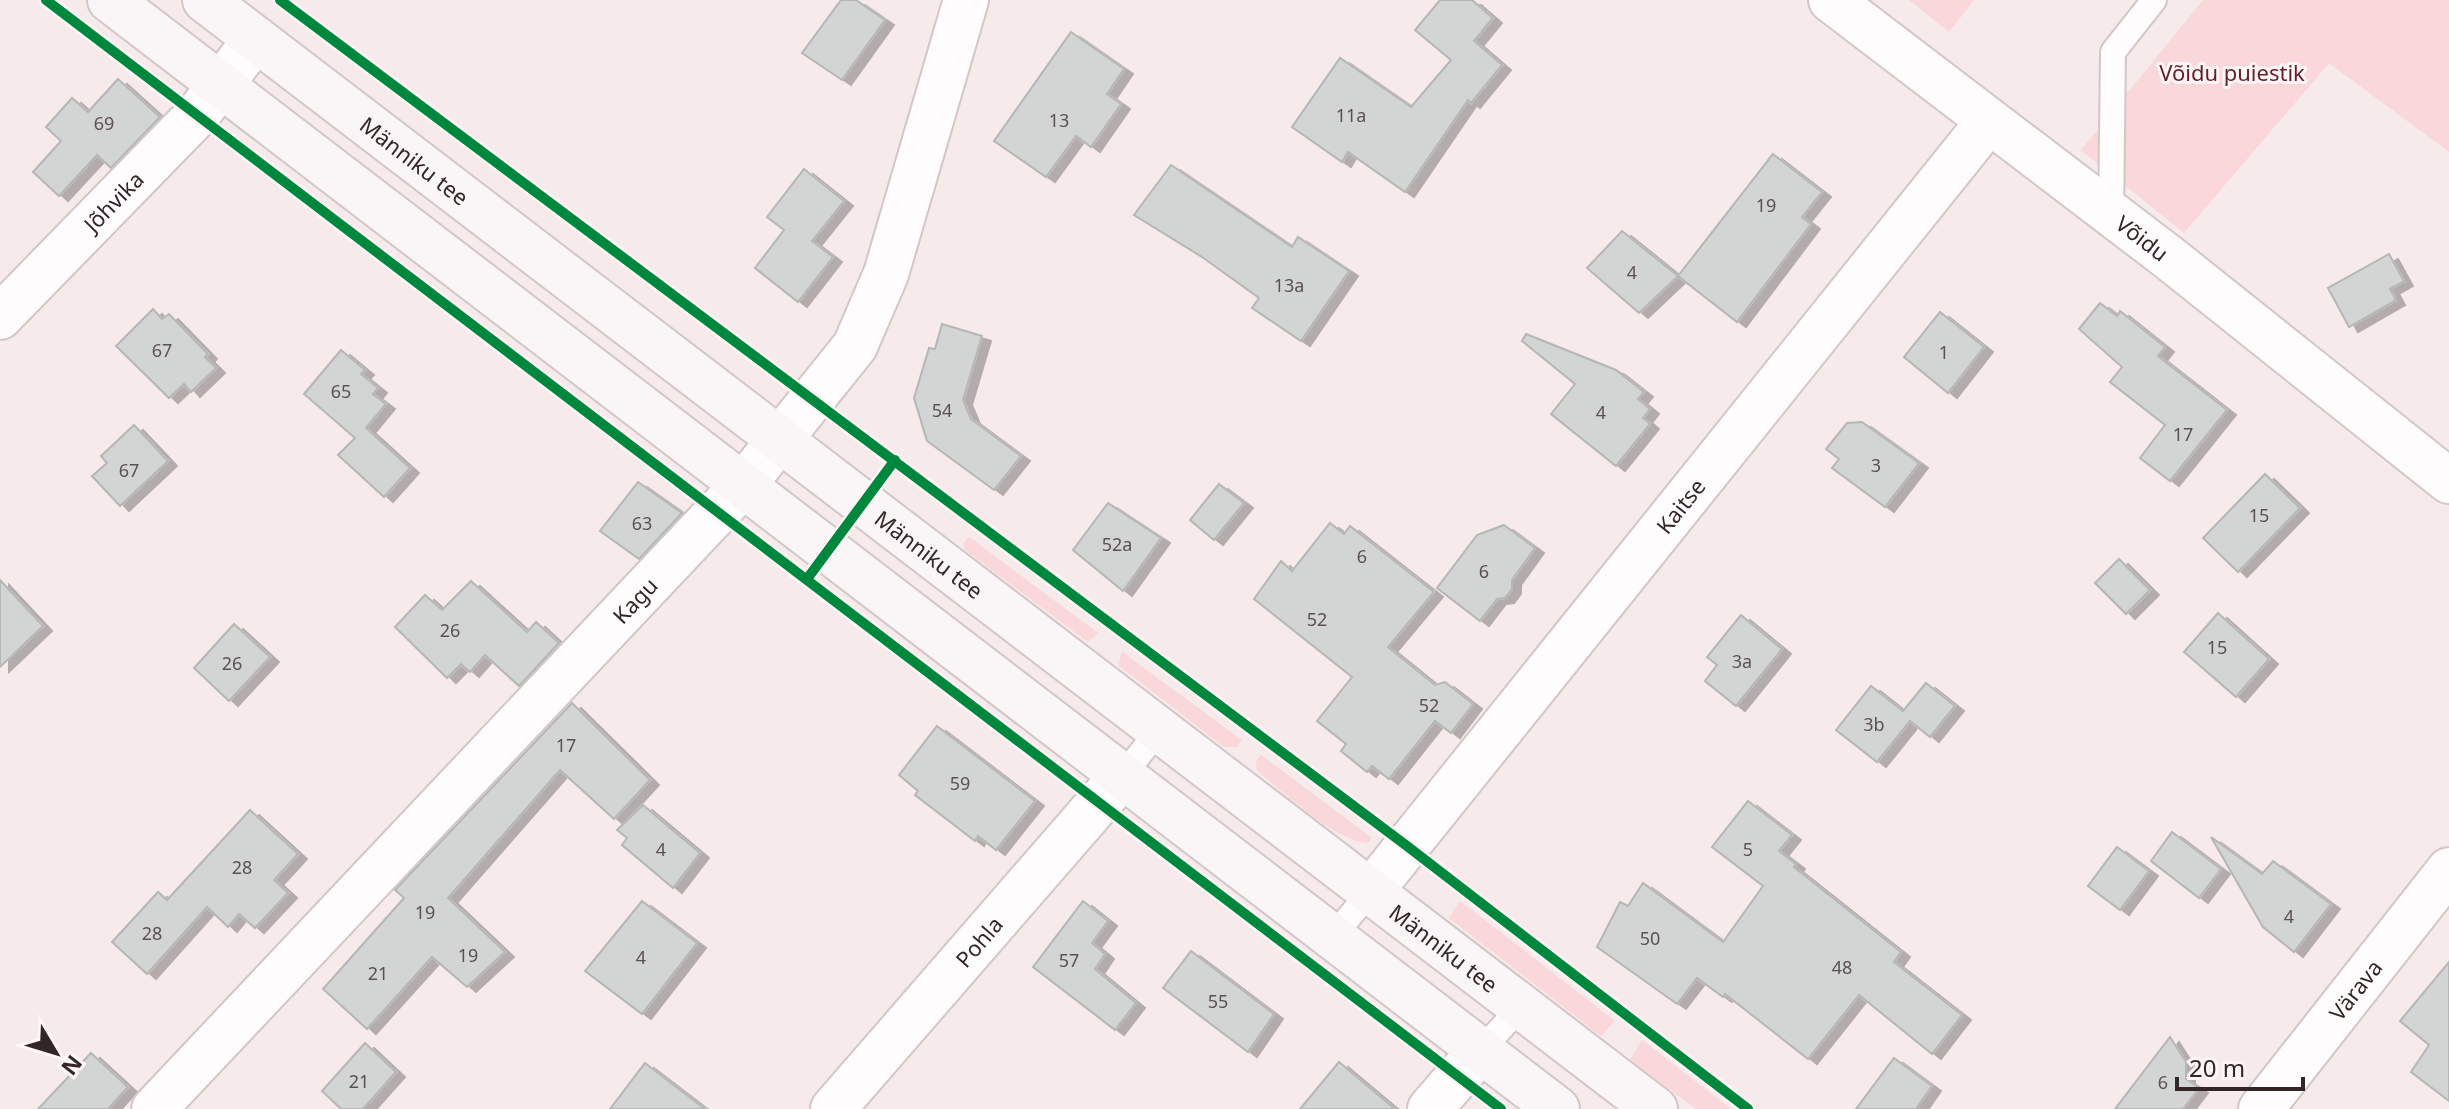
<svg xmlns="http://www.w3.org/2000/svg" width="2449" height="1109" viewBox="0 0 2449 1109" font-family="'Noto Sans',sans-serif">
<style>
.green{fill:#f9d7da}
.building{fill:#d3d5d5;stroke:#b5b6b6;stroke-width:2;filter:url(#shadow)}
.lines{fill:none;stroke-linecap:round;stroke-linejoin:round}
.lane-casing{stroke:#d3c6c7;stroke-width:28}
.street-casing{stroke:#d3c6c7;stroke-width:48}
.secondary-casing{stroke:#d3c6c7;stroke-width:48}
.path{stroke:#d1cccc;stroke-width:5;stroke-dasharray:4 4;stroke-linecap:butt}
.lane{stroke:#fefcfc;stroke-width:24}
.street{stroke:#fefcfc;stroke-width:44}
.secondary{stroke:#faf5f6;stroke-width:44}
.cycleway-casing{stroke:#fef6f6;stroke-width:15}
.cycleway{stroke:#00873e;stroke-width:10}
.labels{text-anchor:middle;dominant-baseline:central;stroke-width:6;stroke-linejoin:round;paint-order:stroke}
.number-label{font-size:18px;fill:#5c5152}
.park-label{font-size:22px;fill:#631f2a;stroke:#fef6f6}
.street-label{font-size:22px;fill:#342526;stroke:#fef6f6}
</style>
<defs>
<filter id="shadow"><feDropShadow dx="9" dy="5" stdDeviation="0" flood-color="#0004"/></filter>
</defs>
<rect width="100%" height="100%" fill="#f6eaea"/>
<!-- green -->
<g class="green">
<polygon points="1909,0 1974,0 1949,32"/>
<polygon points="2203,0 2449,0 2449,152 2329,63 2184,233 2081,150"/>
<polygon points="969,537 1098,633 1088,642 965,550 963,543"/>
<polygon points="1122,652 1242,740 1237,747 1224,747 1118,665"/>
<path d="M1261,755L1372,838L1368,843C1333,840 1285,793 1257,771L1256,761Z"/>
<polygon points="1460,901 1615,1021 1601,1036 1449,918"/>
<polygon points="1642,1040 1731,1109 1696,1109 1630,1060"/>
</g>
<!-- building -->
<g class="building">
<polygon points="841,0 856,0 885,20 842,80 802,53"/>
<polygon points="1440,0 1472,0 1493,18 1474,41 1502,65 1471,103 1468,100 1405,192 1348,152 1342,162 1292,127 1340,58 1411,107 1451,60 1415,30"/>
<polygon points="1071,32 1124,69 1107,94 1121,104 1091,147 1076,136 1046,177 994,141"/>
<polygon points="118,79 160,117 111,168 97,155 59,196 33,172 61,141 46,127 72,98 88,112"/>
<polygon points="1773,154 1822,192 1802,217 1811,224 1737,322 1678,276"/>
<polygon points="1171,165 1292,247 1298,237 1349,271 1301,341 1252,308 1259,298 1202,257 1134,215"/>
<polygon points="804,169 844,201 812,241 833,257 798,302 755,268 784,230 767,217"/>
<polygon points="1622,231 1678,276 1639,313 1587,268"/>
<polygon points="2389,254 2404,281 2390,289 2396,300 2349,327 2328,288"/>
<polygon points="2100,303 2117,316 2120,311 2165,347 2158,356 2227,410 2170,481 2140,458 2165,425 2110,382 2122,367 2079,329"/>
<polygon points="153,309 162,319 169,314 208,354 205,357 216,368 191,392 184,384 169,398 116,346"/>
<polygon points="1940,312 1984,347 1948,393 1904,357"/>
<polygon points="942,324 982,336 963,400 971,419 1021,456 994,490 927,441 914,398 929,348 935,349"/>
<polygon points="1526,334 1616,370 1644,392 1638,399 1650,409 1643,418 1650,424 1616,466 1551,414 1575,384 1522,341"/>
<polygon points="341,350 365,370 361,374 378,388 373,394 386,404 366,428 410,468 384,497 338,455 355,438 304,394"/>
<polygon points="1862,422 1919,463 1885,507 1832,468 1839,459 1826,449 1847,423"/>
<polygon points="134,425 168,461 120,506 92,476 107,463 101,456"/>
<polygon points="2265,474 2300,508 2238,572 2203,538"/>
<polygon points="638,482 682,513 639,559 600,531"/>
<polygon points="1219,484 1244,503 1214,540 1190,520"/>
<polygon points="1108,503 1161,538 1123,591 1073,550"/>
<polygon points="1330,523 1344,534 1350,526 1434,592 1388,647 1435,685 1445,682 1473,704 1451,733 1435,721 1389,779 1372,766 1367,772 1341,751 1346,744 1317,721 1352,677 1254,599 1281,561 1292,571"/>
<polygon points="1504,525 1535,548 1512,580 1512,589 1505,598 1497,599 1480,621 1437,588 1477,535"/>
<polygon points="2119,559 2150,590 2126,614 2095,583"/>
<polygon points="0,580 43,626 0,667"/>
<polygon points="471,581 527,632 536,622 559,643 519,686 485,655 470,672 461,664 447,678 395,627 425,595 442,610"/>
<polygon points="2218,613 2269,659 2236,697 2184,652"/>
<polygon points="1741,615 1782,649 1736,706 1705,681 1717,665 1707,657"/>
<polygon points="234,624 270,657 229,701 194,668"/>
<polygon points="1926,683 1955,706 1930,737 1910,721 1877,762 1836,730 1871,686 1903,711"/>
<polygon points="572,703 650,780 614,819 560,770 448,898 505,952 467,987 432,957 367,1029 323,989 404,898 395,890"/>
<polygon points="937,726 1035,801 996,850 978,836 975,841 915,795 918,791 899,775"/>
<polygon points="1748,801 1792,835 1779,851 1796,864 1794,867 1901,952 1894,962 1962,1015 1932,1054 1859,995 1808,1059 1725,994 1723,997 1697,978 1677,1004 1597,947 1620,902 1628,906 1643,883 1723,942 1763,886 1712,847"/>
<polygon points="643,805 700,853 673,888 622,845 627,838 617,830"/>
<polygon points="250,810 298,854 274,880 288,893 255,928 239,914 228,927 207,907 147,974 112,942 158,892 167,900"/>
<polygon points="2172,832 2221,869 2199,898 2151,861"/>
<polygon points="2211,837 2262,874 2273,861 2331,904 2294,952 2263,927"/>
<polygon points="2117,847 2149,871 2120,910 2088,886"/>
<polygon points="642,901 697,943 642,1014 585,971"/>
<polygon points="1083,901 1108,921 1092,943 1105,954 1095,969 1136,1003 1115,1030 1033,967"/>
<polygon points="1191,951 1274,1014 1248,1052 1163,988"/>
<polygon points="2449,962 2449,1101 2411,1072 2429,1045 2400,1021"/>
<polygon points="2170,1037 2186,1062 2186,1079 2199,1088 2183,1109 2115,1109"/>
<polygon points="365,1043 396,1072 363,1109 341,1109 322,1091"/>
<polygon points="91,1053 128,1087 108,1109 38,1109"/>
<polygon points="1894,1058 1932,1086 1916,1109 1856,1109"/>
<polygon points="1339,1062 1395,1109 1300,1109"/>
<polygon points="645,1063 705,1109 610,1109"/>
</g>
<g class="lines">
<!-- lane casing -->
<g class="lane-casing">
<g id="lane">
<polyline points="2111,216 2113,52 2154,0"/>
<polyline points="1123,775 1160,729"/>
<polyline points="1334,935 1371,891"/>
<polyline points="1481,1050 1522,1006"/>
</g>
</g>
<!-- street casing -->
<g class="street-casing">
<g id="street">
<path id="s1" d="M1831,0L2168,257L2449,481"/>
<path id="s2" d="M0,317L197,115L256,39"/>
<path id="s3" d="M1371,891L1988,122"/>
<path id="s4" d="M154,1109L744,484L855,346L886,274L966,0"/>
<path id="s5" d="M833,1109L1123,775"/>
<polyline points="1430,1109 1481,1050"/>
<path id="s6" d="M2261,1109L2449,870"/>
</g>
</g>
<!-- secondary casing -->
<g class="secondary-casing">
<g id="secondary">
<polyline points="110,0 1557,1109"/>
<path id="s7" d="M205,0L1655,1109"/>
</g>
</g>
<!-- path -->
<g class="path">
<polyline points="46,0 71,19"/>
<polyline points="396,87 779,373"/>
<polyline points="848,425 1373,820"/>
<polyline points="1442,872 1748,1109"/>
</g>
<!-- lane -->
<use href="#lane" class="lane"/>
<!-- street -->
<use href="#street" class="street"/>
<!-- secondary -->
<use href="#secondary" class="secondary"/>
<!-- cycleway casing -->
<g class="cycleway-casing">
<g id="cycleway">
<polyline points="46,0 1501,1109"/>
<polyline points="280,0 1407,846 1748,1109"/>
<polyline points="807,579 895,460"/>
</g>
</g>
<!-- cycleway -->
<use href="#cycleway" class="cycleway"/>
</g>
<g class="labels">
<!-- number labels -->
<g class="number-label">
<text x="1351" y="115">11a</text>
<text x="1059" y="120">13</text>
<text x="104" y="123">69</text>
<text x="1766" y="205">19</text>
<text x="1632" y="272">4</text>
<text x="1289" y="285">13a</text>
<text x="162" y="350">67</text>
<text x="1944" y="352">1</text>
<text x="341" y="391">65</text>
<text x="942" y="410">54</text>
<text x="1601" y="412">4</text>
<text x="2183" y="434">17</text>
<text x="1876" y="465">3</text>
<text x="129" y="470">67</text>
<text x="2259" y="515">15</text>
<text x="642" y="523">63</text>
<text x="1117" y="544">52a</text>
<text x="1362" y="556">6</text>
<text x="1484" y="571">6</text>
<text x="1317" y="619">52</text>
<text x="450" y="630">26</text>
<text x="2217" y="647">15</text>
<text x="1742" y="661">3a</text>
<text x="232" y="663">26</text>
<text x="1429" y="705">52</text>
<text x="1874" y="724">3b</text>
<text x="566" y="745">17</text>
<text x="960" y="783">59</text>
<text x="661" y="849">4</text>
<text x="1748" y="849">5</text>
<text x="242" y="867">28</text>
<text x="425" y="912">19</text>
<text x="2289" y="916">4</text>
<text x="152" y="933">28</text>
<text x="1650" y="938">50</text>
<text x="468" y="955">19</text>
<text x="641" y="957">4</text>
<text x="1069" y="960">57</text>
<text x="1842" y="967">48</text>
<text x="378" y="973">21</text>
<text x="1218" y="1001">55</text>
<text x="359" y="1081">21</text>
<text x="2163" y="1082">6</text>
</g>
<!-- park labels -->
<g class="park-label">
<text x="2232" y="72">Võidu puiestik</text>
</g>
<!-- street labels -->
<g class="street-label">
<text stroke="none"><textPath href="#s7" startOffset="264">Männiku tee</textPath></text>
<text stroke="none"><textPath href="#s2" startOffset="162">Jõhvika</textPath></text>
<text stroke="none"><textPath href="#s1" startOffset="392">Võidu</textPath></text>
<text stroke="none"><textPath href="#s3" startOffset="494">Kaitse</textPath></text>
<text stroke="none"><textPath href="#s7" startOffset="912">Männiku tee</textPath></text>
<text stroke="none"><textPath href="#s4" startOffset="700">Kagu</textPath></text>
<text stroke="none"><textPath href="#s5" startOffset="222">Pohla</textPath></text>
<text stroke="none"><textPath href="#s7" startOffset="1560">Männiku tee</textPath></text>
<text stroke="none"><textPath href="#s6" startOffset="152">Värava</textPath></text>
</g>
</g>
<!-- north arrow -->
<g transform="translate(56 1053) rotate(128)" stroke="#fef6f6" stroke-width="6" paint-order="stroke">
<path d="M0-6L14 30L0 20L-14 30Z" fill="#342526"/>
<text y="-12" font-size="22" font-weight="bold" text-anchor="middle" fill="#342526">N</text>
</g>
<!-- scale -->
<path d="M2177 1077v12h126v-12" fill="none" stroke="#342526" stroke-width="4"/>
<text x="2189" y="1077" font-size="24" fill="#342526" stroke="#fef6f6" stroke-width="6" paint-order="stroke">20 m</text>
</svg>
